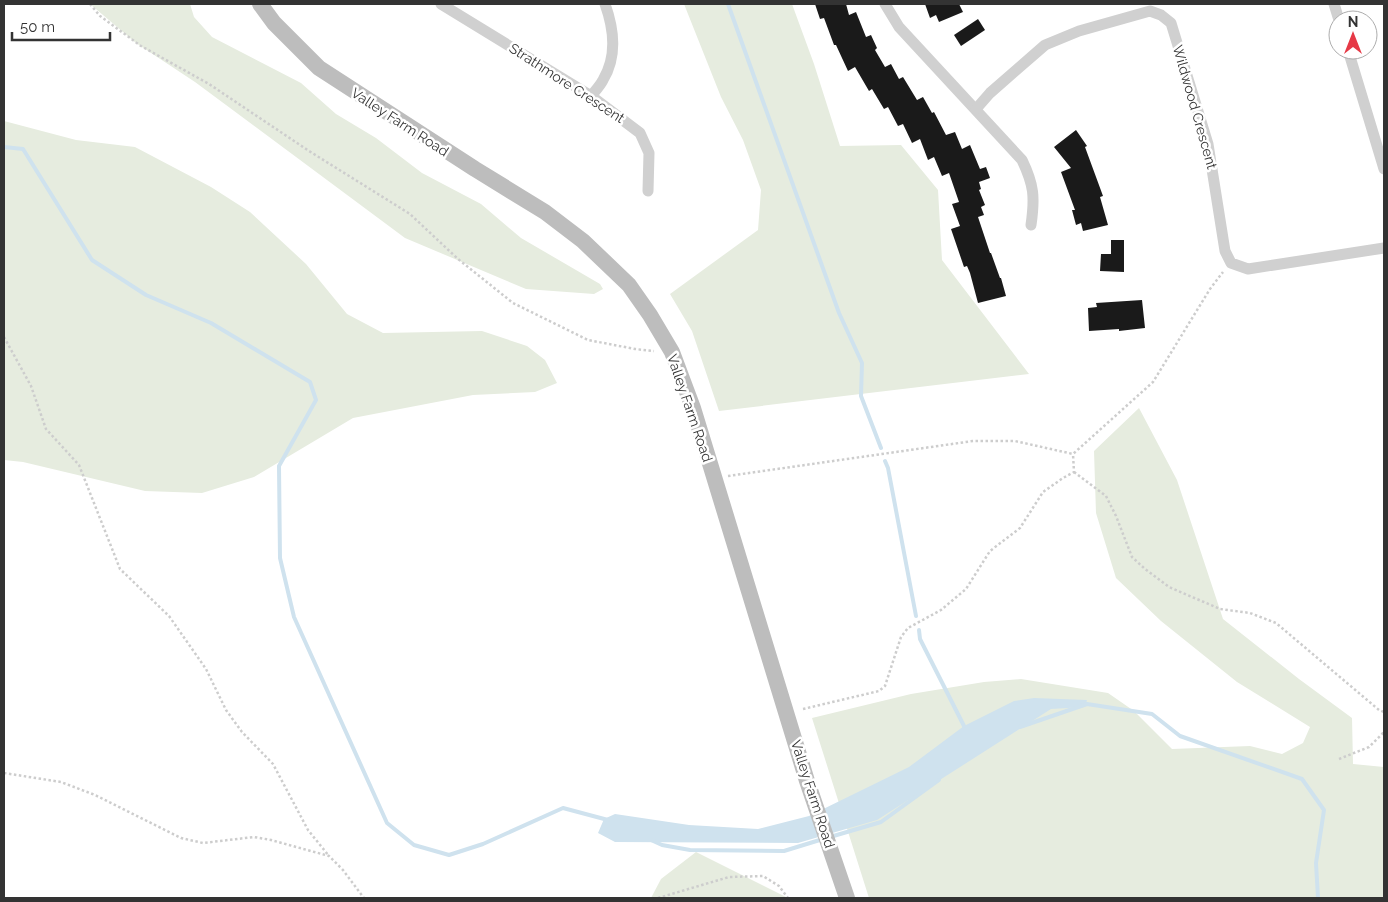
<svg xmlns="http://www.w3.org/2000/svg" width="1388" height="902" viewBox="0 0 1388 902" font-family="Raleway,sans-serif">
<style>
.green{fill:#e6ecdf}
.water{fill:#cfe2ee}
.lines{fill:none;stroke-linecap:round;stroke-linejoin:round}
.stream{stroke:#cfe2ee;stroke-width:4}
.building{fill:#1a1a1a}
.path{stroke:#cdcdcd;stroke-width:2.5;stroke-dasharray:2.5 2.5;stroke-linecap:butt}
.street{stroke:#d0d0d0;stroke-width:11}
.secondary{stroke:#bdbdbd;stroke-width:16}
.labels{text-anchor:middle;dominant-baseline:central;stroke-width:5;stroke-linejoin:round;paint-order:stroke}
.street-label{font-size:14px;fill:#333;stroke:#fff}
</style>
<rect width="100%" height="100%" fill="#fff"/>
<!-- green -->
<g class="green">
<polygon points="90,4 190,4 194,17 212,37 301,83 336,114 376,138 422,173 481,204 521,238 600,284 603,289 594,294 526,289 405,238 195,82 136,43"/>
<polygon points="684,4 792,4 814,64 840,146 901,145 938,190 942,260 1029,374 719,411 692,331 670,294 758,230 761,190 743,140 721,97"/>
<polygon points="4,121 76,140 135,147 211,187 250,212 306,264 347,314 383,333 482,331 527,346 545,360 557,383 535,392 473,395 353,418 254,477 202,493 145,491 23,462 4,460"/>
<polygon points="1139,408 1177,480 1223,619 1299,679 1352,718 1353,764 1384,767 1384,898 869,898 812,718 911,694 984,682 1021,679 1108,693 1134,711 1172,749 1250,746 1282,754 1303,743 1310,727 1237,682 1161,621 1116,578 1096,513 1094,451"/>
<polygon points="696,852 788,898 651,898 661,879"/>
</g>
<!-- water -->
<polygon class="water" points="1034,698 1087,700 1085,707 1051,709 877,820 798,843 615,842 598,833 604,819 615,814 689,825 758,829 809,816 909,767 964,726 1014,701"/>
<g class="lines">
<!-- stream -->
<g class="stream">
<polyline points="728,4 839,313 862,363 861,396 881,448"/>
<polyline points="4,147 23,149 92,260 146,295 211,323 310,382 316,400 279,466 280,558 294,617 387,823 414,845 449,855 483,844 563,808 608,820"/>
<polyline points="885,461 888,468 916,616"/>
<polyline points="919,630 920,639 964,726"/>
<polyline points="1020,727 1087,704 1152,714 1180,736 1302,779 1324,810 1316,863 1318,898"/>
<polyline points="830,837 881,822 939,780"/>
<polyline points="651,840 662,845 690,850 784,851 823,839"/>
</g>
</g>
<!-- building -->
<g class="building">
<polygon points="815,4 846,4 849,15 856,12 866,37 871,35 877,48 875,50 885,67 891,64 899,79 903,77 917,100 923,97 932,113 934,112 946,135 955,132 962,149 970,145 980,169 986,167 990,178 979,182 981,189 979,190 985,205 981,207 984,215 978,217 990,253 991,253 1000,278 1001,278 1006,296 978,303 970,273 967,266 964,267 951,229 960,226 952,204 959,202 949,173 942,176 934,157 928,160 920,139 912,143 903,124 898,126 888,107 884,109 872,89 869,91 855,67 848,71 836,45 834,45 824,18 820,19"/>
<polygon points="925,4 959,4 963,12 939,22 936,15 930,18"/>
<polygon points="978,19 985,30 961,46 954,35"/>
<polygon points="1076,130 1087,146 1085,147 1103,196 1100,197 1108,225 1083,231 1081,223 1076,225 1072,210 1075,210 1061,172 1071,168 1054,147"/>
<polygon points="1111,240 1124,240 1124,272 1100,271 1101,254 1111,254"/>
<polygon points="1142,300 1145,328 1119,331 1119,329 1089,331 1088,308 1097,307 1096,303"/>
</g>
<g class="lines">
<!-- path -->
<g class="path">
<polyline points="90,4 100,16 141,46 209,84 309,151 410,214 458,259 513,303 588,340 635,349 654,351"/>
<polyline points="4,337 31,386 46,429 79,465 120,569 169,616 206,669 226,710 242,732 273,764 308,830 329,856"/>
<polyline points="1074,472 1106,496 1116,516 1132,557 1145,569 1169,587 1220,609 1250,613 1276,623 1379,710 1384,712"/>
<polyline points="728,476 973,441 1015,441 1073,454 1153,382 1210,289 1223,272"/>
<polyline points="803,709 879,691 885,686 901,637 908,628 941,610 966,589 990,551 1020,528 1043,492 1063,478 1074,472 1073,454"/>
<polyline points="1339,759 1369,747 1384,732"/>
<polyline points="4,773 61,782 95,795 181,838 203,843 254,837 271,840 329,856 343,870 364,898"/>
<polyline points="658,898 729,877 763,876 779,886 788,898"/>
</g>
<!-- street -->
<g class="street">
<polyline points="441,4 591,96 640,133 649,153 648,191"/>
<path d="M885,4L899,27L1022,160C1034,185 1035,197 1031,225"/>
<polyline points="1334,4 1339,20"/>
<polyline points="1348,50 1384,169"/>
<path d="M591,96C595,91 600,86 603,80C617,57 614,29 605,4"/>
<polyline points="976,109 990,93 1045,45 1079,31 1150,11 1161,15 1171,23 1208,144 1225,251 1231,263 1248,269 1384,248"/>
</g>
<!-- secondary -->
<polyline class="secondary" points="260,4 274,23 319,68 475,169 545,212 583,241 629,285 650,315 672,352 693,408 807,781 847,898"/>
</g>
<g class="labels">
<!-- street labels -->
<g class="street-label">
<text transform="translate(567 83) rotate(33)">Strathmore Crescent</text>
<text transform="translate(1195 107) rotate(74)">Wildwood Crescent</text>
<text transform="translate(400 122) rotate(33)">Valley Farm Road</text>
<text transform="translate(690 408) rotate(71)">Valley Farm Road</text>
<text transform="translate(813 794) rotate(72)">Valley Farm Road</text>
</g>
</g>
<!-- border -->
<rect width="1388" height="902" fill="none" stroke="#333333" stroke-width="10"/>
<!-- north arrow -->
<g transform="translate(1353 35)"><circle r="24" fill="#ffffff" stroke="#adadad"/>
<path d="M0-4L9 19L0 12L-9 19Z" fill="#e63946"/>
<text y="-8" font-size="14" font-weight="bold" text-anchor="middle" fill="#333333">N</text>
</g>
<!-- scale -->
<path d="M12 32v8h98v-8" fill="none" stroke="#333333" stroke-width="2.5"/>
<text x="20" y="32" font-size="15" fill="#333333" stroke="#ffffff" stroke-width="4" paint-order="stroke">50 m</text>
</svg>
